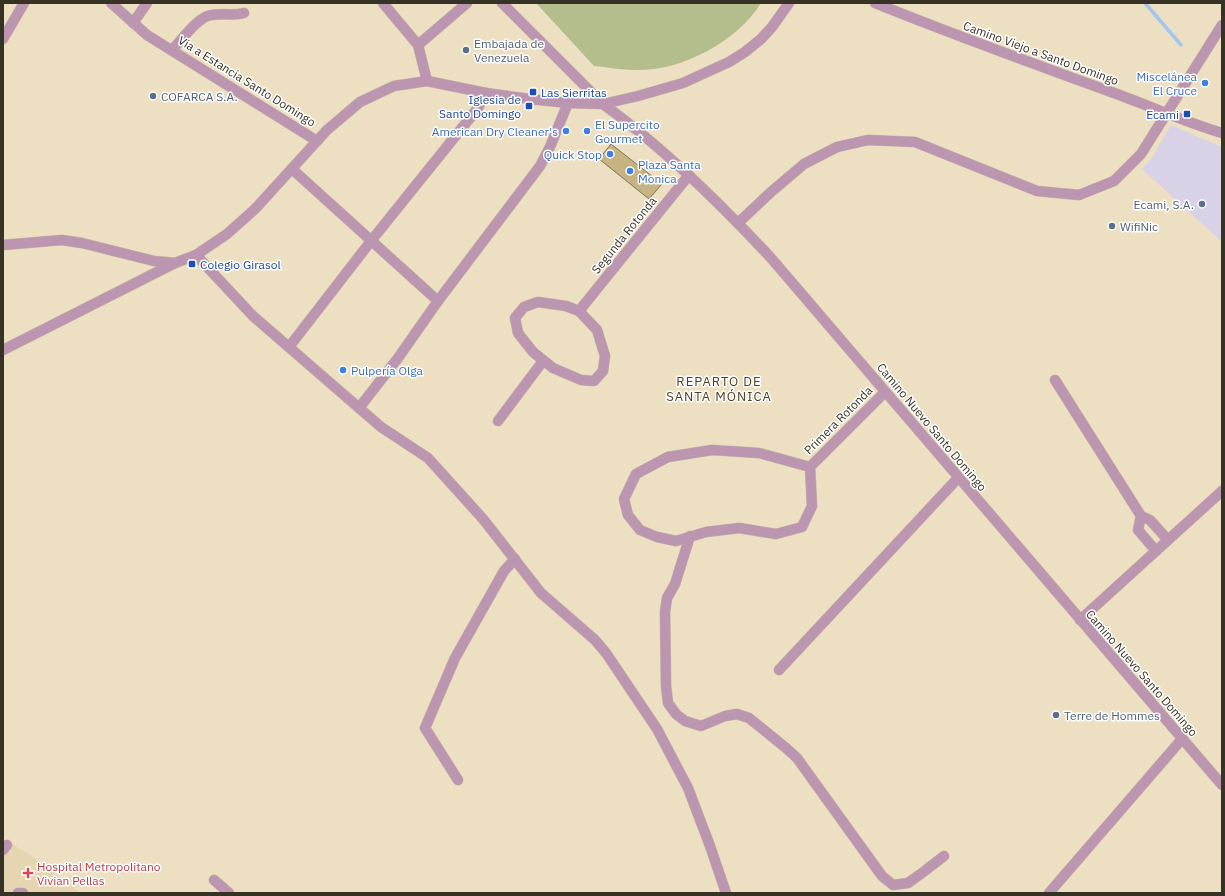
<svg xmlns="http://www.w3.org/2000/svg" width="1225" height="896" viewBox="0 0 1225 896" font-family="'IBM Plex Sans',sans-serif">
<style>
.commercial{fill:#d9d2e7}
.built{fill:#e5d6b1}
.green{fill:#b4be8c}
.lines{fill:none;stroke-linecap:round;stroke-linejoin:round}
.stream{stroke:#a3c6f0;stroke-width:3.5}
.building{fill:#c7b281;stroke:#80755a}
.minor-casing{stroke:#c8bca3;stroke-width:11}
.minor{stroke:#bc96b1;stroke-width:10}
.service-dot{fill:#5c6f8a;stroke:#fff;stroke-width:1.5}
.shop-dot{fill:#3f7fe0;stroke:#fff;stroke-width:1.5}
.transit-dot{fill:#1a4fb4;stroke:#fff;stroke-width:1.5}
.health-dot{fill:#e0444e;stroke:#fff;stroke-width:1.5}
.labels{text-anchor:middle;dominant-baseline:central;stroke-width:3;stroke-linejoin:round;paint-order:stroke}
.service-label{font-size:12px;fill:#4e5e75;stroke:#fff;text-anchor:start}
.street-label{font-size:12px;fill:#373226;stroke:#fff}
.shop-label{font-size:12px;fill:#366cbe;stroke:#fff;text-anchor:end}
.transit-label{font-size:12px;fill:#164399;stroke:#fff;text-anchor:start}
.health-label{font-size:12px;fill:#be3a42;stroke:#fff;text-anchor:start}
.neighbourhood-label{font-size:13px;letter-spacing:1px;fill:#4c4229;stroke:#fff}
</style>
<rect width="100%" height="100%" fill="#ecdfc2"/>
<!-- commercial -->
<polygon class="commercial" points="1171,125 1222,147 1221,241 1142,169 1151,159"/>
<!-- built -->
<polygon class="built" points="3,839 27,853 81,893 3,893"/>
<!-- green -->
<path class="green" d="M536,3H761C737,42 680,72 634,70C621,70 607,67 594,66Z"/>
<g class="lines">
<!-- stream -->
<polyline class="stream" points="1145,3 1181,45"/>
</g>
<!-- building -->
<polygon class="building" points="611,144 662,184 649,199 599,159"/>
<g class="lines">
<!-- minor casing -->
<g class="minor-casing">
<g id="minor">
<polyline points="111,3 147,35 317,141"/>
<polyline points="383,3 418,45 427,81"/>
<path d="M502,3L603,104C664,148 719,202 771,258L1222,785"/>
<path d="M875,3C954,35 1034,64 1114,93C1150,106 1185,122 1222,133"/>
<polyline points="133,23 147,3"/>
<polyline points="3,39 24,3"/>
<polyline points="418,45 467,3"/>
<path d="M172,50C182,40 198,16 212,15C224,13 232,16 244,13"/>
<polyline points="292,169 438,301"/>
<polyline points="738,223 771,192 804,164 837,147 868,140 915,142 1037,191 1079,195 1114,181 1141,154 1222,25"/>
<polyline points="3,245 62,240 82,243 154,261 175,263 196,255 227,234 255,209 327,130 360,102 394,86 427,81 486,93 530,99 568,103 603,104 638,96 683,83 729,62 745,52 761,39 772,27 789,3"/>
<polyline points="196,255 253,316 381,427 428,458 483,519 541,593 595,640 606,653 657,729 688,788 710,846 726,893"/>
<polygon points="538,302 566,306 579,311 597,330 605,356 603,371 594,381 581,380 553,368 533,352 518,333 515,318 524,307"/>
<polyline points="579,311 689,175"/>
<polyline points="289,347 371,241 478,108 486,93"/>
<polyline points="3,350 175,263"/>
<polyline points="1055,380 1141,516 1150,520 1168,540"/>
<polyline points="359,408 398,358 438,301 540,166 550,147 568,103"/>
<polyline points="498,421 543,361"/>
<polyline points="810,467 759,453 712,450 668,457 636,474 624,499 628,515 640,530 657,537 676,541 706,532 739,528 776,534 802,527 812,506 810,467 885,392"/>
<polyline points="1141,516 1138,530 1156,551"/>
<polyline points="690,536 675,584 667,598 665,612 666,686 668,703 676,714 685,721 701,726 725,716 737,714 749,718 786,748 797,758 882,876 893,885 908,883 922,873 944,856"/>
<polyline points="1080,620 1222,491"/>
<polyline points="779,670 958,478"/>
<polyline points="458,780 425,728 455,658 504,571 515,559"/>
<polyline points="3,850 7,845"/>
<polyline points="214,880 229,893"/>
<polyline points="18,893 23,893"/>
<polyline points="1049,893 1182,739"/>
</g>
</g>
<!-- minor -->
<use href="#minor" class="minor"/>
</g>
<!-- markers -->
<g class="service-dot">
<circle cx="466" cy="50" r="4"/>
<circle cx="153" cy="96" r="4"/>
<circle cx="1202" cy="204" r="4"/>
<circle cx="1112" cy="226" r="4"/>
<circle cx="1056" cy="715" r="4"/>
</g>
<g class="shop-dot">
<circle cx="1205" cy="83" r="4"/>
<circle cx="566" cy="131" r="4"/>
<circle cx="587" cy="131" r="4"/>
<circle cx="610" cy="154" r="4"/>
<circle cx="630" cy="171" r="4"/>
<circle cx="343" cy="370" r="4"/>
</g>
<g class="transit-dot">
<rect x="529" y="88" width="8" height="8" rx="2"/>
<rect x="525" y="102" width="8" height="8" rx="2"/>
<rect x="1183" y="110" width="8" height="8" rx="2"/>
<rect x="188" y="260" width="8" height="8" rx="2"/>
</g>
<path class="health-dot" d="M26 867h4v4h4v4h-4v4h-4v-4h-4v-4h4z"/>
<g class="labels">
<!-- service labels -->
<g class="service-label">
<text x="474" y="43">Embajada de<tspan x="474" dy="14">Venezuela</tspan></text>
<text x="161" y="96">COFARCA S.A.</text>
<text x="1194" y="204" text-anchor="end">Ecami, S.A.</text>
<text x="1120" y="226">WifiNic</text>
<text x="1064" y="715">Terre de Hommes</text>
</g>
<!-- street labels -->
<g class="street-label">
<text transform="translate(1041 53) rotate(20)">Camino Viejo a Santo Domingo</text>
<text transform="translate(247 81) rotate(32)">Via a Estancia Santo Domingo</text>
<text transform="translate(624 235) rotate(-51)">Segunda Rotonda</text>
<text transform="translate(838 420) rotate(-45)">Primera Rotonda</text>
<text transform="translate(932 427) rotate(50)">Camino Nuevo Santo Domingo</text>
<text transform="translate(1142 673) rotate(49)">Camino Nuevo Santo Domingo</text>
</g>
<!-- shop labels -->
<g class="shop-label">
<text x="1197" y="76">Miscelánea<tspan x="1197" dy="14">El Cruce</tspan></text>
<text x="595" y="124" text-anchor="start">El Supercito<tspan x="595" dy="14">Gourmet</tspan></text>
<text x="558" y="131">American Dry Cleaner's</text>
<text x="602" y="154">Quick Stop</text>
<text x="638" y="164" text-anchor="start">Plaza Santa<tspan x="638" dy="14">Monica</tspan></text>
<text x="351" y="370" text-anchor="start">Pulpería Olga</text>
</g>
<!-- transit labels -->
<g class="transit-label">
<text x="541" y="92">Las Sierritas</text>
<text x="521" y="99" text-anchor="end">Iglesia de<tspan x="521" dy="14">Santo Domingo</tspan></text>
<text x="1179" y="114" text-anchor="end">Ecami</text>
<text x="200" y="264">Colegio Girasol</text>
</g>
<!-- health labels -->
<g class="health-label">
<text x="37" y="866">Hospital Metropolitano<tspan x="37" dy="14">Vivian Pellas</tspan></text>
</g>
<!-- neighbourhood labels -->
<g class="neighbourhood-label">
<text x="719" y="381">REPARTO DE<tspan x="719" dy="15">SANTA MÓNICA</tspan></text>
</g>
</g>
<!-- border -->
<rect width="1225" height="896" fill="none" stroke="#373226" stroke-width="8"/>
</svg>
